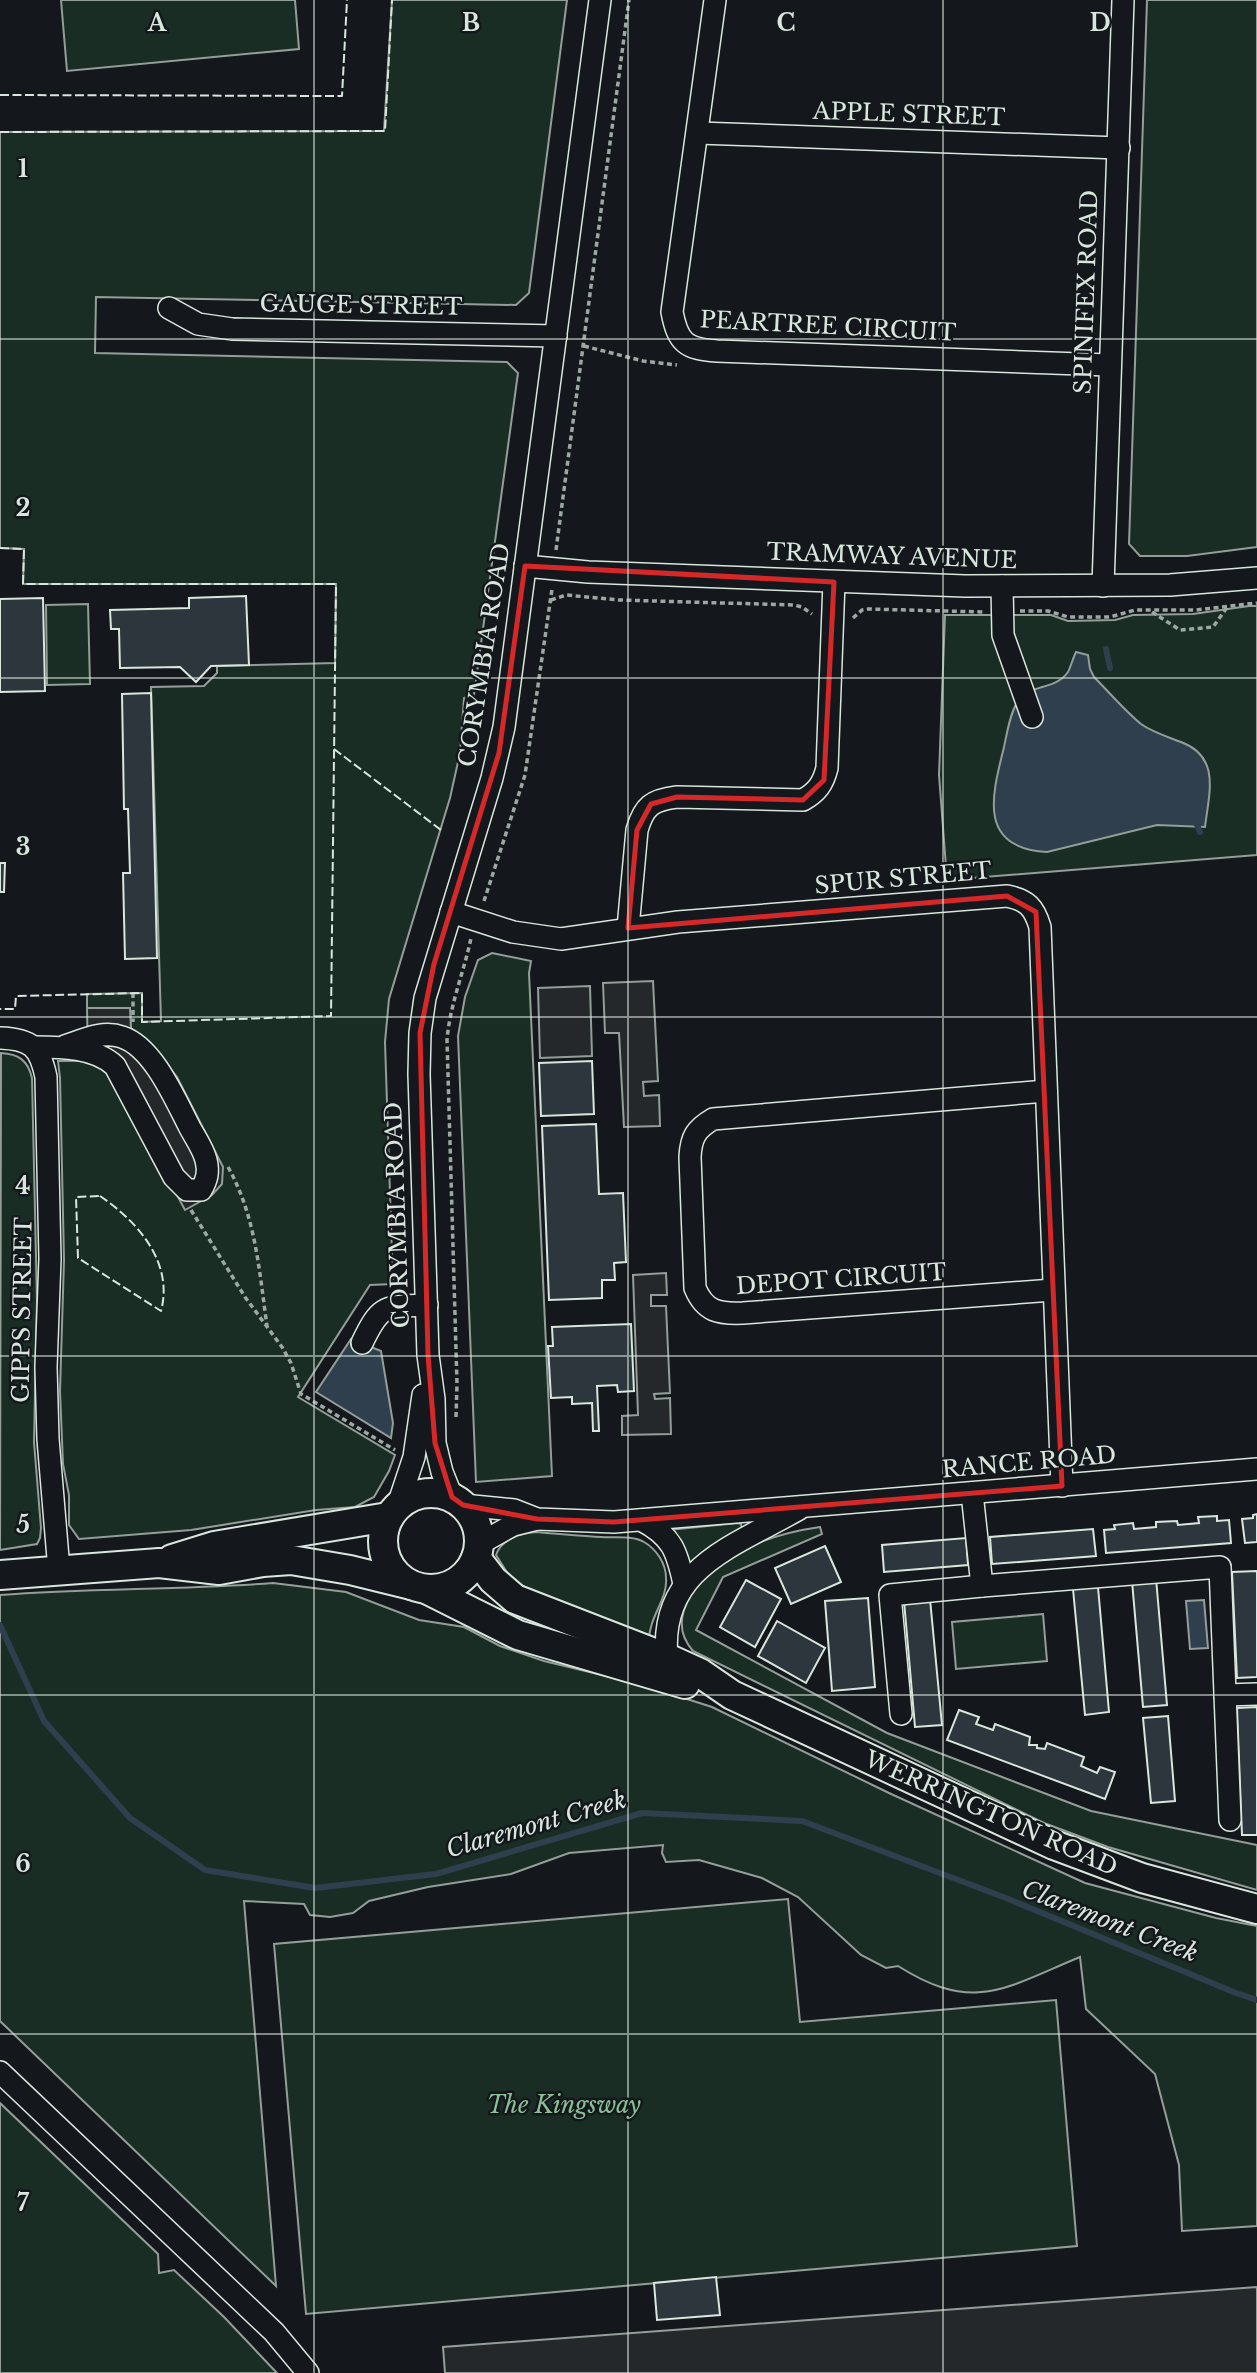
<svg xmlns="http://www.w3.org/2000/svg" width="1257" height="2373" viewBox="0 0 1257 2373" font-family="'Libre Baskerville',serif">
<style>
.green{fill:#1a2d24;stroke:#939e99;stroke-width:2}
.parking{fill:#24282b;stroke:#939e99;stroke-width:2}
.water{fill:#2f3f4d;stroke:#939e99;stroke-width:2}
.lines{fill:none;stroke-linecap:round;stroke-linejoin:round}
.stream{stroke:#2f3f4d;stroke-width:6}
.building{fill:#2c363c;stroke:#d8e6dc;stroke-width:2}
.minor-casing{stroke:#d8e6dc;stroke-width:24}
.major-casing{stroke:#d8e6dc;stroke-width:32}
.path{stroke:#9da8a2;stroke-width:3.5;stroke-dasharray:5 3.5;stroke-linecap:butt}
.minor{stroke:#14181c;stroke-width:21}
.major{stroke:#14181c;stroke-width:28}
.fence{stroke:#d8e6dc;stroke-width:2;stroke-dasharray:9 3.5;stroke-linecap:butt}
.marked{fill:none;stroke:#d62828;stroke-width:5;stroke-linejoin:round}
.grid{fill:none;stroke:#d8e6dc;stroke-width:2;stroke-opacity:0.55}
.labels{text-anchor:middle;dominant-baseline:central;stroke-width:5;stroke-linejoin:round;paint-order:stroke}
.street-label{font-size:23px;fill:#d8e6dc;stroke:#14181c}
.park-label{font-size:23px;font-style:italic;fill:#8ac095;stroke:#14181c}
.water-label{font-size:24px;font-style:italic;fill:#d8e6dc;stroke:#14181c}
.grid-label{font-size:23px;text-anchor:middle;font-weight:bold;fill:#d8e6dc;stroke:#14181c;stroke-width:5;stroke-linejoin:round;paint-order:stroke}
</style>
<rect width="100%" height="100%" fill="#14181c"/>
<!-- green -->
<g class="green">
<polygon points="61,0 295,0 299,49 67,71"/>
<polygon points="392,0 567,0 529,293 516,305 96,297 95,353 507,362 518,373 474,695 464,698 460,753 450,798 389,999 385,1042 393,1284 370,1285 298,1397 395,1455 389,1471 374,1497 355,1507 316,1510 191,1530 79,1539 69,1525 69,1495 63,1464 60,1391 64,1260 60,1078 58,1061 164,1060 148,1042 131,1030 130,1008 87,1008 87,994 142,993 142,1022 161,1021 151,687 204,686 217,673 217,666 335,663 336,584 23,584 24,549 0,548 0,132 384,131"/>
<polygon points="1147,0 1257,0 1257,547 1187,556 1140,556 1129,544"/>
<polygon points="88,604 90,684 47,685 46,605"/>
<polygon points="1249,606 1257,606 1257,855 947,880 939,775 945,615 1051,615 1068,621 1115,620 1133,615 1193,614"/>
<polygon points="492,953 531,961 529,973 552,1476 476,1482 458,1036 465,997 478,960"/>
<path d="M1,1053C18,1054 28,1060 32,1078L37,1300L34,1442L41,1528L40,1538L37,1544L0,1550Z"/>
<polygon points="738,1523 741,1524 742,1529 708,1548 689,1564 668,1530"/>
<path d="M820,1527L822,1534L723,1577L696,1630L887,1733L1091,1811L1257,1845V1890L1108,1847L1044,1823L693,1651C661,1615 705,1571 737,1553C762,1539 792,1531 820,1527Z"/>
<path d="M536,1532C558,1534 580,1536 601,1537C615,1538 632,1535 644,1542C656,1549 666,1563 666,1578C668,1599 649,1617 649,1640L532,1593L508,1574L496,1555C501,1539 521,1533 536,1532Z"/>
<path d="M273,1583L346,1592L419,1620L464,1627L500,1646L544,1661L643,1685L712,1707L889,1793L1085,1883L1216,1918L1257,1926V2226L1182,2231L1179,2165L1155,2074L1086,2009L1080,1957C1005,1988 974,2014 898,1966L886,1968L861,1955L798,1897L762,1878L699,1860L666,1862L662,1853L663,1845L569,1853L511,1874L428,1887L369,1901L353,1913L330,1917L310,1915L304,1904L244,1901L276,2286L0,2021V1595C91,1588 182,1590 273,1583Z"/>
<polygon points="1043,1614 1047,1661 956,1669 952,1622"/>
<polygon points="788,1899 800,2022 1056,2000 1077,2246 306,2314 274,1944"/>
<polygon points="0,2103 158,2254 159,2273 174,2270 224,2317 277,2373 0,2373"/>
</g>
<!-- parking -->
<g class="parking">
<polygon points="653,981 658,1081 643,1082 644,1096 659,1095 660,1126 624,1127 619,1033 605,1033 603,983"/>
<polygon points="590,986 592,1056 540,1058 538,988"/>
<polygon points="87,1008 130,1008 131,1030 148,1042 177,1077 223,1167 222,1184 212,1195 185,1210 108,1067 88,1061"/>
<polygon points="666,1273 667,1295 651,1295 651,1306 666,1306 670,1393 654,1394 655,1399 670,1398 671,1434 622,1435 622,1416 638,1415 633,1275"/>
<polygon points="1257,2287 1257,2373 445,2373 443,2347"/>
</g>
<!-- water -->
<g class="water">
<path d="M1076,652L1088,655L1090,669L1094,677C1109,692 1124,710 1141,724C1152,732 1168,737 1181,742C1221,757 1209,793 1205,827L1157,825L1047,852C977,848 992,795 1004,747C1007,733 1010,713 1018,701C1029,684 1056,690 1068,672C1071,666 1073,658 1076,652Z"/>
<polygon points="351,1339 381,1351 393,1423 391,1438 316,1392"/>
<polygon points="1204,1600 1208,1648 1190,1649 1186,1601"/>
</g>
<g class="lines">
<!-- stream -->
<g class="stream">
<polyline points="1106,649 1110,668"/>
<polyline points="1195,820 1200,832"/>
<polyline points="0,1625 44,1721 130,1818 205,1870 315,1888 436,1874 642,1813 802,1821 1006,1898 1236,1993 1257,2000"/>
</g>
</g>
<!-- building -->
<g class="building">
<polygon points="246,596 249,665 211,666 196,682 180,667 120,668 119,629 111,629 110,610 189,608 189,598"/>
<polygon points="43,598 45,691 0,692 0,599"/>
<polygon points="151,693 157,958 125,959 123,873 130,873 128,809 124,809 122,694"/>
<polygon points="0,863 5,863 4,892 0,892"/>
<polygon points="592,1061 594,1114 541,1116 539,1063"/>
<polygon points="596,1124 599,1194 623,1193 626,1262 614,1263 615,1280 602,1280 602,1298 549,1300 542,1126"/>
<polygon points="631,1324 634,1391 618,1392 617,1385 597,1386 599,1431 593,1431 592,1403 572,1404 572,1397 551,1398 548,1346 553,1346 552,1327"/>
<polygon points="1257,1514 1257,1542 1245,1543 1242,1519 1253,1518 1253,1515"/>
<polygon points="1217,1516 1217,1521 1229,1520 1231,1543 1106,1553 1104,1530 1115,1529 1114,1525 1133,1523 1134,1529 1156,1527 1156,1522 1177,1521 1178,1525 1199,1523 1198,1517"/>
<polygon points="1093,1529 1096,1556 992,1564 990,1537"/>
<polygon points="966,1538 968,1565 884,1572 882,1545"/>
<polygon points="825,1546 841,1582 791,1604 775,1568"/>
<polygon points="1257,1571 1257,1677 1237,1678 1232,1572"/>
<polygon points="1156,1578 1167,1705 1143,1707 1132,1581"/>
<polygon points="746,1580 781,1599 755,1647 720,1627"/>
<polygon points="1098,1587 1109,1712 1085,1715 1073,1589"/>
<polygon points="868,1598 875,1687 832,1691 825,1601"/>
<polygon points="930,1599 942,1725 915,1727 904,1601"/>
<polygon points="777,1621 825,1648 806,1683 758,1656"/>
<polygon points="1257,1707 1257,1835 1242,1835 1237,1708"/>
<polygon points="959,1710 979,1717 976,1724 993,1730 995,1724 1030,1737 1029,1745 1037,1745 1037,1748 1045,1749 1047,1743 1084,1757 1081,1766 1097,1773 1100,1767 1115,1772 1105,1799 947,1740"/>
<polygon points="1168,1716 1175,1801 1151,1803 1143,1718"/>
<polygon points="716,2277 720,2315 657,2320 654,2283"/>
</g>
<g class="lines">
<!-- minor casing -->
<g class="minor-casing">
<g id="minor">
<path d="M715,0L672,312C678,343 686,349 717,351L1109,365"/>
<polyline points="698,133 1119,148"/>
<polyline points="169,308 198,324 232,329 556,336"/>
<polyline points="525,566 588,572 965,586 1170,585 1257,578"/>
<polyline points="1002,586 1003,635 1032,717"/>
<polyline points="1103,586 1123,0"/>
<path d="M451,912L513,932L561,939L678,922L1007,896C1027,900 1034,907 1040,927L1062,1486"/>
<path d="M628,928L637,830C644,806 652,800 677,797L803,800C817,792 823,784 827,768L834,582"/>
<path d="M0,1038C31,1039 40,1047 46,1077L50,1259L46,1367L48,1439L59,1570"/>
<path d="M35,1047C61,1047 95,1047 115,1066L174,1177L187,1190H201C207,1180 209,1172 206,1160C203,1148 194,1136 189,1126C175,1099 153,1047 122,1037C103,1030 83,1040 65,1046"/>
<path d="M1046,1091L713,1119C696,1129 691,1137 690,1157L695,1288C705,1312 719,1314 743,1313L1053,1290"/>
<path d="M362,1343C381,1303 385,1307 427,1305"/>
<polyline points="972,1493 982,1586 1220,1567 1230,1820"/>
<polyline points="452,1497 442,1472 435,1443 434,1399 428,1355 419,1074 420,1033 425,998 492,778 504,727 600,0"/>
<polyline points="398,1505 414,1457 423,1395"/>
<polyline points="463,1505 514,1510 537,1519 614,1522 1257,1469"/>
<path d="M641,1520C672,1536 677,1551 684,1584"/>
<polyline points="479,1544 513,1525 537,1519"/>
<path d="M667,1658C658,1568 735,1546 799,1509"/>
<polyline points="1225,1695 1257,1694"/>
<polyline points="901,1714 890,1595 982,1586"/>
<polyline points="0,2072 274,2332 308,2373"/>
</g>
</g>
<!-- major casing -->
<g class="major-casing">
<g id="major">
<circle cx="431" cy="1541" r="48"/>
<polyline points="476,1558 493,1580 515,1599 667,1658 700,1673 732,1695 1054,1845 1142,1878 1257,1909"/>
<polyline points="172,1559 214,1546 388,1517"/>
<polyline points="0,1575 159,1563 219,1570 263,1562 291,1560 350,1570 411,1585"/>
<polyline points="426,1589 518,1635 685,1684"/>
</g>
</g>
<!-- path -->
<g class="path">
<polyline points="584,346 643,361 677,365"/>
<polyline points="556,550 629,0"/>
<polyline points="551,600 566,595 619,600 794,605 802,607 812,614"/>
<polyline points="1020,611 1048,611 1068,617 1110,617 1135,610 1196,610 1257,603"/>
<polyline points="1152,612 1180,630 1213,627 1228,606"/>
<polyline points="853,618 862,610 868,609 984,612"/>
<polyline points="484,901 525,775 552,589"/>
<polyline points="133,993 133,1022"/>
<path d="M228,1167C256,1217 259,1270 267,1326"/>
<polyline points="191,1210 245,1297 282,1347 291,1363 301,1394 395,1450"/>
<path d="M456,1417L457,1384L447,1040C450,1004 464,972 471,938"/>
</g>
<!-- minor -->
<use href="#minor" class="minor"/>
<!-- major -->
<use href="#major" class="major"/>
<!-- fence -->
<g class="fence">
<polyline points="0,95 342,96 347,0"/>
<polyline points="0,132 385,131 392,0"/>
<polyline points="0,548 24,549 23,584 336,584 331,1016 142,1022 142,993 16,996 15,1009 0,1009"/>
<polyline points="334,749 441,830"/>
<path d="M100,1196C137,1221 174,1262 161,1311L78,1258L76,1197Z"/>
</g>
</g>
<!-- marked area -->
<path class="marked" d="M525,566L834,582L824,780L803,800L677,797L651,804L637,830L628,928L1007,896L1036,912L1062,1486L614,1522L537,1519L463,1505L452,1497L435,1443L428,1355L420,1033L434,964L499,753Z"/>
<!-- grid -->
<path class="grid" d="M314,0V2373M628,0V2373M943,0V2373M0,339H1257M0,678H1257M0,1017H1257M0,1356H1257M0,1695H1257M0,2034H1257"/>
<g class="labels">
<!-- street labels -->
<g class="street-label">
<text transform="translate(909 114) rotate(2)">APPLE STREET</text>
<text transform="translate(1086 292) rotate(-88)">SPINIFEX ROAD</text>
<text transform="translate(361 305) rotate(1)">GAUGE STREET</text>
<text transform="translate(828 326) rotate(3)">PEARTREE CIRCUIT</text>
<text transform="translate(892 556) rotate(2)">TRAMWAY AVENUE</text>
<text transform="translate(484 655) rotate(-81)">CORYMBIA ROAD</text>
<text transform="translate(903 878) rotate(-5)">SPUR STREET</text>
<text transform="translate(397 1215) rotate(-92)">CORYMBIA ROAD</text>
<text transform="translate(841 1279) rotate(-4)">DEPOT CIRCUIT</text>
<text transform="translate(22 1310) rotate(-89)">GIPPS STREET</text>
<text transform="translate(1029 1462) rotate(-5)">RANCE ROAD</text>
<text transform="translate(991 1813) rotate(24)">WERRINGTON ROAD</text>
</g>
<!-- park labels -->
<g class="park-label">
<text x="564" y="2105">The Kingsway</text>
</g>
<!-- water labels -->
<g class="water-label">
<text transform="translate(536 1824) rotate(-16)">Claremont Creek</text>
<text transform="translate(1110 1921) rotate(21)">Claremont Creek</text>
</g>
</g>
<g class="grid-label">
<text x="157" y="31">A</text>
<text x="471" y="31">B</text>
<text x="786" y="31">C</text>
<text x="1100" y="31">D</text>
<text x="23" y="177">1</text>
<text x="23" y="516">2</text>
<text x="23" y="855">3</text>
<text x="23" y="1194">4</text>
<text x="23" y="1533">5</text>
<text x="23" y="1872">6</text>
<text x="23" y="2211">7</text>
</g>
</svg>
